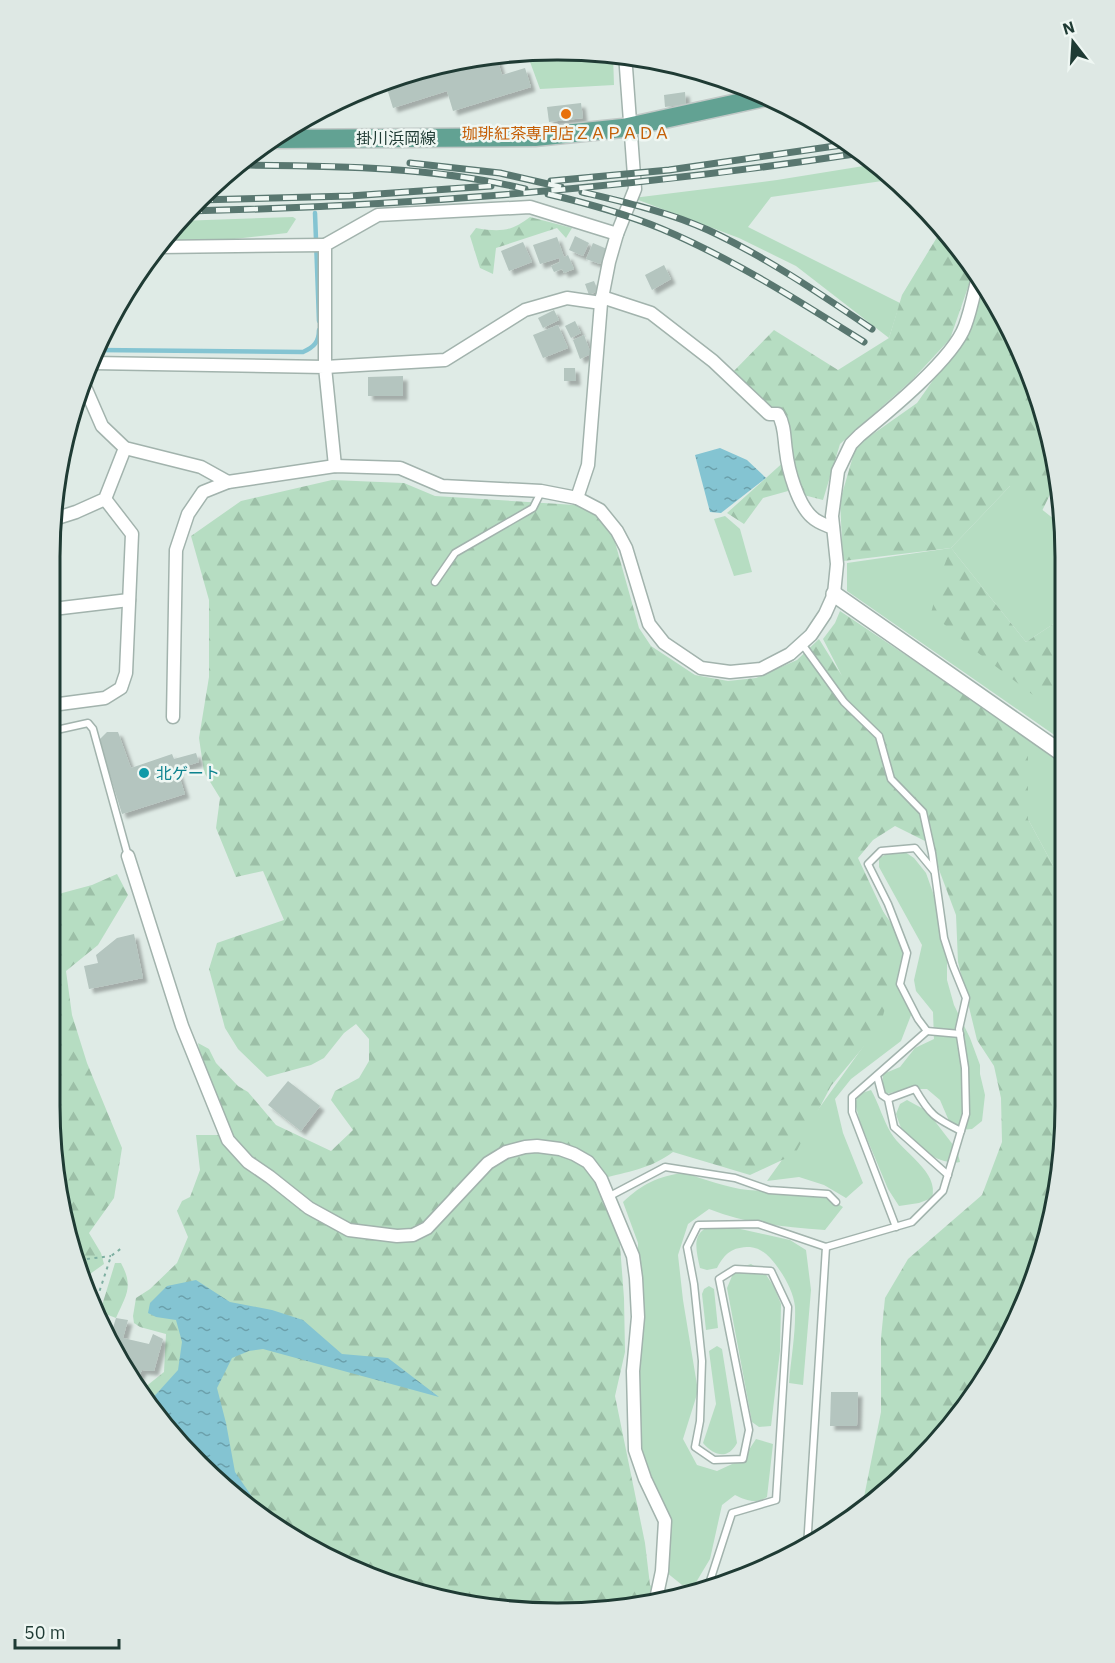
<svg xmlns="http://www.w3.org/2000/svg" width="1115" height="1663" viewBox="0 0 1115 1663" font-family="'IBM Plex Sans','Noto Sans JP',sans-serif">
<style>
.green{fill:#b6ddc2}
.forest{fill:url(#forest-firs)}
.water{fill:url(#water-ripples)}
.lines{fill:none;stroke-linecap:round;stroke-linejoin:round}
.stream{stroke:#84c4d2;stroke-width:4.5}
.building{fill:#b4c5bf;filter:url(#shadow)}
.service-casing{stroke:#a2b3ad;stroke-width:9}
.minor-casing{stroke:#a2b3ad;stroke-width:15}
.tertiary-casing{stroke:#a2b3ad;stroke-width:18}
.primary-casing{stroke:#c0c8c6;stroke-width:21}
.path{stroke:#7eafa1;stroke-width:2;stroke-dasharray:3 4.5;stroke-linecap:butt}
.service{stroke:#fff;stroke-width:6}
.minor{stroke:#fff;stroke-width:12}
.tertiary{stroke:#fff;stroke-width:15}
.primary{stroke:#62a293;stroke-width:18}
.rail-casing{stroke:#597770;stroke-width:7}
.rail{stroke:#eff7f3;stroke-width:4.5;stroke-dasharray:14;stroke-linecap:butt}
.food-dot{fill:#e8710a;stroke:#eff7f3;stroke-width:2}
.culture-dot{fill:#0f9aa8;stroke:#eff7f3;stroke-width:2}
.labels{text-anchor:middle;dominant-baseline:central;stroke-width:5;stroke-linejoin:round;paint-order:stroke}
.food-label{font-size:16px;fill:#c56008;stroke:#eff7f3}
.street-label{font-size:16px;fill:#1f3b34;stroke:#eff7f3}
.culture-label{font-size:16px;fill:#0d838f;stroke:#eff7f3;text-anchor:start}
.rim{fill:none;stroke:#1f3b34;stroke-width:3}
</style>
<defs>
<pattern id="forest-firs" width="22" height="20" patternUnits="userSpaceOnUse" patternTransform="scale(1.5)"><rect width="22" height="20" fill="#b6ddc2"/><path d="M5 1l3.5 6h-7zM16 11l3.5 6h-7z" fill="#9cbfa7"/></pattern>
<pattern id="water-ripples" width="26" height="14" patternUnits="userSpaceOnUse" patternTransform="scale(1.5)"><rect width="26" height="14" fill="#84c4d2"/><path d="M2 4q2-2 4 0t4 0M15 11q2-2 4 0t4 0" fill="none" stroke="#6ba0ab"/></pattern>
<filter id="shadow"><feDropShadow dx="4.5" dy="4.5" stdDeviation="1.5" flood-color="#0004"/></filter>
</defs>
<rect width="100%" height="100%" fill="#dfebe6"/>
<!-- green -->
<g class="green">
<polygon points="526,51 613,54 614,85 540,89"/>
<polygon points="876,164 896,179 771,197 748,227 900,303 889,338 796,266 739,238 633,198 777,180"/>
<polygon points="293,217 296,219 287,233 217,241 164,240 178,221"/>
<polygon points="1011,485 1064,527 1064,617 1026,642 951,548 1063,717 1063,741 847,591 847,563 951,548"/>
<polygon points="725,516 740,529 752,572 734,576 714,519"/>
<polygon points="1028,737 1063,764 1063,876 1056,871 1028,819"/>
<polygon points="902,850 914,858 926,873 937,904 947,953 947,980 954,1005 970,1038 980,1065 980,1074 985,1095 982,1121 972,1129 960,1130 949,1121 940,1100 927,1089 907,1089 882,1095 883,1074 900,1067 915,1048 934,1039 933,1012 916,991 914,980 922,945 879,867 879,858 891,852"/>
<path d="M882,910L909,949C895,978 897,979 915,1005L901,1041L851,1079L835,1099L843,1133L863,1183L846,1198L824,1185L799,1177L767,1181L870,1037Z"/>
<path d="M871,1090C879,1104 883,1120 891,1133C902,1152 940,1172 932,1198L919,1203L899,1206L888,1189L860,1122L855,1103L859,1094Z"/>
<path d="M907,1100L927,1111L957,1150L960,1162C942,1166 913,1147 903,1132C900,1126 898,1120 896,1114L900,1104Z"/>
<path d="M684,1173C705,1179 727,1188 748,1190C779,1193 815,1187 843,1207L825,1230C784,1227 747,1224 709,1209L688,1224L678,1255L683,1300L698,1391L683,1439L697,1465L717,1471L743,1459L756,1439L773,1444L767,1497C756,1504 747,1501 735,1495L722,1505L710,1559L695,1584L682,1585L666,1572L665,1521L635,1450L638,1243L623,1202C642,1184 658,1176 684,1173Z"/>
<path d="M718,1224L790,1240L806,1250L811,1290L803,1385L789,1383C791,1358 796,1332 795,1307C794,1293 785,1277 776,1265C770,1257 762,1248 750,1247C732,1247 725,1253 717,1268L707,1270L700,1268C695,1246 691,1229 718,1224Z"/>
<polygon points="751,1264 765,1273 774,1287 781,1304 780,1351 771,1426 759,1427 752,1422 727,1288 735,1269"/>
<polygon points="709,1286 714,1289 718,1328 706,1330 702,1294 704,1289"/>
<path d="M717,1346L722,1349L737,1443C728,1460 714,1456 703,1443L716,1404L709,1351Z"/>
</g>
<!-- forest -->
<g class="forest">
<path d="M530,217L572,228L566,238L557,228L496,248L493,274L480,268L470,236L476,228C499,232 511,232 530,217Z"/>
<polygon points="942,229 961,249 974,270 950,339 912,380 840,444 823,500 788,491 763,498 744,524 727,513 787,459 778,414 729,376 774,330 838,370 889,338 902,295"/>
<polygon points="984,286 1013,333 1048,426 1049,431 1041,440 1051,444 1057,480 1042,511 1010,486 951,548 1026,642 1064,617 1063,718 973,649 931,613 944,566 951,548 843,561 840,501 856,446 917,403 969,329"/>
<path d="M332,480L404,483L435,496L575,505L594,514L613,535L639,628L651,646L695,675L728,681L756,678L797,660L819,639L842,676L823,639L835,623L840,611L1028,737V819L1056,871L1063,876L1061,1172L1013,1330L939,1441L857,1508L864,1497L881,1412V1338L885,1298L908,1259L982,1195L1002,1142L1001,1098L994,1066L977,1040L958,962L956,915L929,843L895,826L873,840L858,858L889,924L892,982L880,1027L831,1086L795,1154L750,1175L673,1152C648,1170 629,1171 601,1179L618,1219L624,1298L625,1352L615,1396L645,1543L650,1585L664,1601L657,1604L524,1612L363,1575L248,1508L139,1392L164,1372L166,1334L140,1327L134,1323L133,1316L136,1298L150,1289L177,1263L188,1237L177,1211L182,1201L190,1197L200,1170L196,1135H226L206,1085L198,1043L209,1049L216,1063L238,1086L248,1092L276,1125L331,1151L353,1130L331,1100L335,1091L359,1078L369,1061V1039L356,1024L344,1033L324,1058L311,1065L267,1077L238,1049L225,1028L209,969L217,943L284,920L263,871L236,877L216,828L220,798L204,772L199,738L209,677V600L191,536L241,501Z"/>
<polygon points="117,874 128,895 98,945 66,971 72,1015 87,1063 122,1148 114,1198 89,1233 101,1253 104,1264 90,1274 84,1285 76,1268 50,1105 51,896 92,885"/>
<path d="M115,1263H121C134,1287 126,1295 116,1318L100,1312Z"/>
</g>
<!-- water -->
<g class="water">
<polygon points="720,448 747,460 766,478 721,513 710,512 695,455"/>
<polygon points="196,1280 230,1302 272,1310 303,1320 342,1354 388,1358 439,1397 263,1349 249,1351 232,1358 217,1388 226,1423 235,1472 268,1520 248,1508 175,1430 174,1423 167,1421 149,1402 178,1370 182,1342 176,1320 156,1317 148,1313 150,1303 167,1286"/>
</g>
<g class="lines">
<!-- stream -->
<g class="stream">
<polyline points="315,213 319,321"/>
<path d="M97,350L303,352C314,347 319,342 319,330"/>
</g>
</g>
<!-- building -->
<g class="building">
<polygon points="496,55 502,75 525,68 531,87 453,111 447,91 393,108 385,82 437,65"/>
<polygon points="368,89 369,92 333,104 333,102"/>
<polygon points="685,92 686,104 665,107 664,95"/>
<polygon points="581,103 583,118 549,122 547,107"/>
<polygon points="575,236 589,243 583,256 569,250"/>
<polygon points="557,237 564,257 568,255 574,269 564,273 562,269 554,272 551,266 560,262 559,258 540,264 533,245"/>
<polygon points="523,242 532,262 509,271 501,251"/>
<polygon points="593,243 607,249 600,264 586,259"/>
<polygon points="664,265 671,279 652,290 645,275"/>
<polygon points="594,281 598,291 589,295 585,284"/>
<polygon points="554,310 559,320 543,328 538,318"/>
<polygon points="575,321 581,333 571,338 565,326"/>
<polygon points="558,325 568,348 543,358 533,335"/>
<polygon points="584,335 591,354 580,359 573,340"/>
<polygon points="564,368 575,368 576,381 564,381"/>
<polygon points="403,376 403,396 368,396 368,377"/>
<polygon points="107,732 118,732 131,768 172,754 174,759 196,753 199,762 177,769 185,794 122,814 99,740"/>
<polygon points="134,934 143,978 89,989 84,966 98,963 96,955 117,938"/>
<polygon points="288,1081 320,1106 301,1131 268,1105"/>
<polygon points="116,1318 128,1320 123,1338 149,1344 153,1334 163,1339 154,1371 142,1370 137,1381 133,1383 108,1333 111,1334"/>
<polygon points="831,1392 858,1392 857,1426 830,1426"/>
</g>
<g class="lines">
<!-- service casing -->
<g class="service-casing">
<g id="service">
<polyline points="435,582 455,553 533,508 541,492"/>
<polyline points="52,731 88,723 93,729 128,856"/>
<polyline points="927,1031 960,1034"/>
<polyline points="877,1076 882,1095 888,1099 894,1127 948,1175"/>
<path d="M888,1099L915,1089C930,1115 935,1118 961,1131"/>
<polyline points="608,1197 665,1167 735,1178 769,1190 828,1194 836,1202"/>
<polyline points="896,1227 852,1112 852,1097 927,1031 918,1019 900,984 907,953 888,904 868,864 881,851 915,848 934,871"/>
<polyline points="807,1547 826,1247"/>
<polyline points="709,1584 732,1513 776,1500 788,1307 771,1271 735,1269 719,1279 749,1430 743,1459 714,1460 695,1447 700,1421 702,1361 694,1284 687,1247 698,1225 758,1224 826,1247 912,1222 943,1191 966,1114 965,1068 959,1029 966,998 953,966 944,938 932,853 923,812 891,779 879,736 844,702 802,644"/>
</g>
</g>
<!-- minor casing -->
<g class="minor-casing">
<g id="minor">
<polyline points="159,247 325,245"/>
<path d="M602,297L651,313L713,361L769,414H778C785,425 784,438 786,451C788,470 798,505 812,517C818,523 826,525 833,528"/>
<polyline points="601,303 609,262 617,234 635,189 625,54"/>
<polyline points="93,363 325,367 335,466"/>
<polyline points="85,387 102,426 125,448 201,467 228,482"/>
<polyline points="577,498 588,465 601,303 567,298 525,310 445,360 325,367 325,245 378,215 530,207 617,234"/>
<polyline points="54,519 76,512 105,499 125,448"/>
<polyline points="53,609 129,600"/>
<polyline points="52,705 105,698 121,688 126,673 132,534 105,499"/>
<path d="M173,717L176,550L188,514L203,492L228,482L335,466L400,468L442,486L541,491L577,498L600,510L617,531L626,548L649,624L664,643L701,668L730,672L761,669L790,654L811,635L825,614L834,594L837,564L832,516L838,471L851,444L860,435C888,412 953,359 965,326C971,310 974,293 978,277"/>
<polyline points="128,856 182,1026 228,1140 248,1162 270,1177 309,1208 349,1230 397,1236 413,1235 427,1228 488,1163 506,1152 525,1147 537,1146 560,1149 574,1154 588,1162 601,1179 633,1256 636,1278 638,1317 633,1371 635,1450 645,1479 665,1521 662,1571 655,1604"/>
</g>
</g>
<!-- tertiary casing -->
<g class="tertiary-casing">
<polyline id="tertiary" points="834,594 1063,754"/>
</g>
<!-- primary casing -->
<g class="primary-casing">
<polyline id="primary" points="274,139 535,137 623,128 765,97"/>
</g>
<!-- path -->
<g class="path">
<polyline points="87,1259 111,1256"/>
<polyline points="95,1305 111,1256 123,1247"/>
</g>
<!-- service -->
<use href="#service" class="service"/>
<!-- minor -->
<use href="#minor" class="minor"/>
<!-- tertiary -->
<use href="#tertiary" class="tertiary"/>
<!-- primary -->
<use href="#primary" class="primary"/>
<!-- rail casing -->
<g class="rail-casing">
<g id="rail">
<polyline points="410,163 500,173 561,187"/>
<path d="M237,165C333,166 431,166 525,189"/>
<polyline points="551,181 669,170 849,144"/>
<path d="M582,192C624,202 669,212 708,230C766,257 819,293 872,329"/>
<path d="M548,194C586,203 626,214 662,229C733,259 799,301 864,342"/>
<polyline points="199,200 350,196 491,186"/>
<path d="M188,211C414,206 638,187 861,153"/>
</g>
</g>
<!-- rail -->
<use href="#rail" class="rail"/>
</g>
<!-- markers -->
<circle class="food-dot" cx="566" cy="114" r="6"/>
<circle class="culture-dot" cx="144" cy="773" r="6"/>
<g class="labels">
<!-- food labels -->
<g class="food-label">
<text x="566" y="133">珈琲紅茶専門店ＺＡＰＡＤＡ</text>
</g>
<!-- street labels -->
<g class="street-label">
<text x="396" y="138">掛川浜岡線</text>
</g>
<!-- culture labels -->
<g class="culture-label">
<text x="156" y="773">北ゲート</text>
</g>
</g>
<!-- crop -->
<path d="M0 0H1115V1663H0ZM557 60H558A497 497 0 0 1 1055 557V1106A497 497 0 0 1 558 1603H557A497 497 0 0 1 60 1106V557A497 497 0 0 1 557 60Z" fill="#dee8e4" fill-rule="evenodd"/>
<path class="rim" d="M557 60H558A497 497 0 0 1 1055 557V1106A497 497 0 0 1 558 1603H557A497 497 0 0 1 60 1106V557A497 497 0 0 1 557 60Z"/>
<!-- north arrow -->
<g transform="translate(1073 42) rotate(343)" stroke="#eff7f3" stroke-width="4.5" paint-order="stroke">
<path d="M0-4.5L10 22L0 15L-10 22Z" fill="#1f3b34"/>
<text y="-9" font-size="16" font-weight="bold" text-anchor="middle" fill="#1f3b34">N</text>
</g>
<!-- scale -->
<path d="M15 1639v9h104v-9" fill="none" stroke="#1f3b34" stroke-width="3"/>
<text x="24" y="1639" font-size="18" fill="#1f3b34" stroke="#eff7f3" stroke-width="4.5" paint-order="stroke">50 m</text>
</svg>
